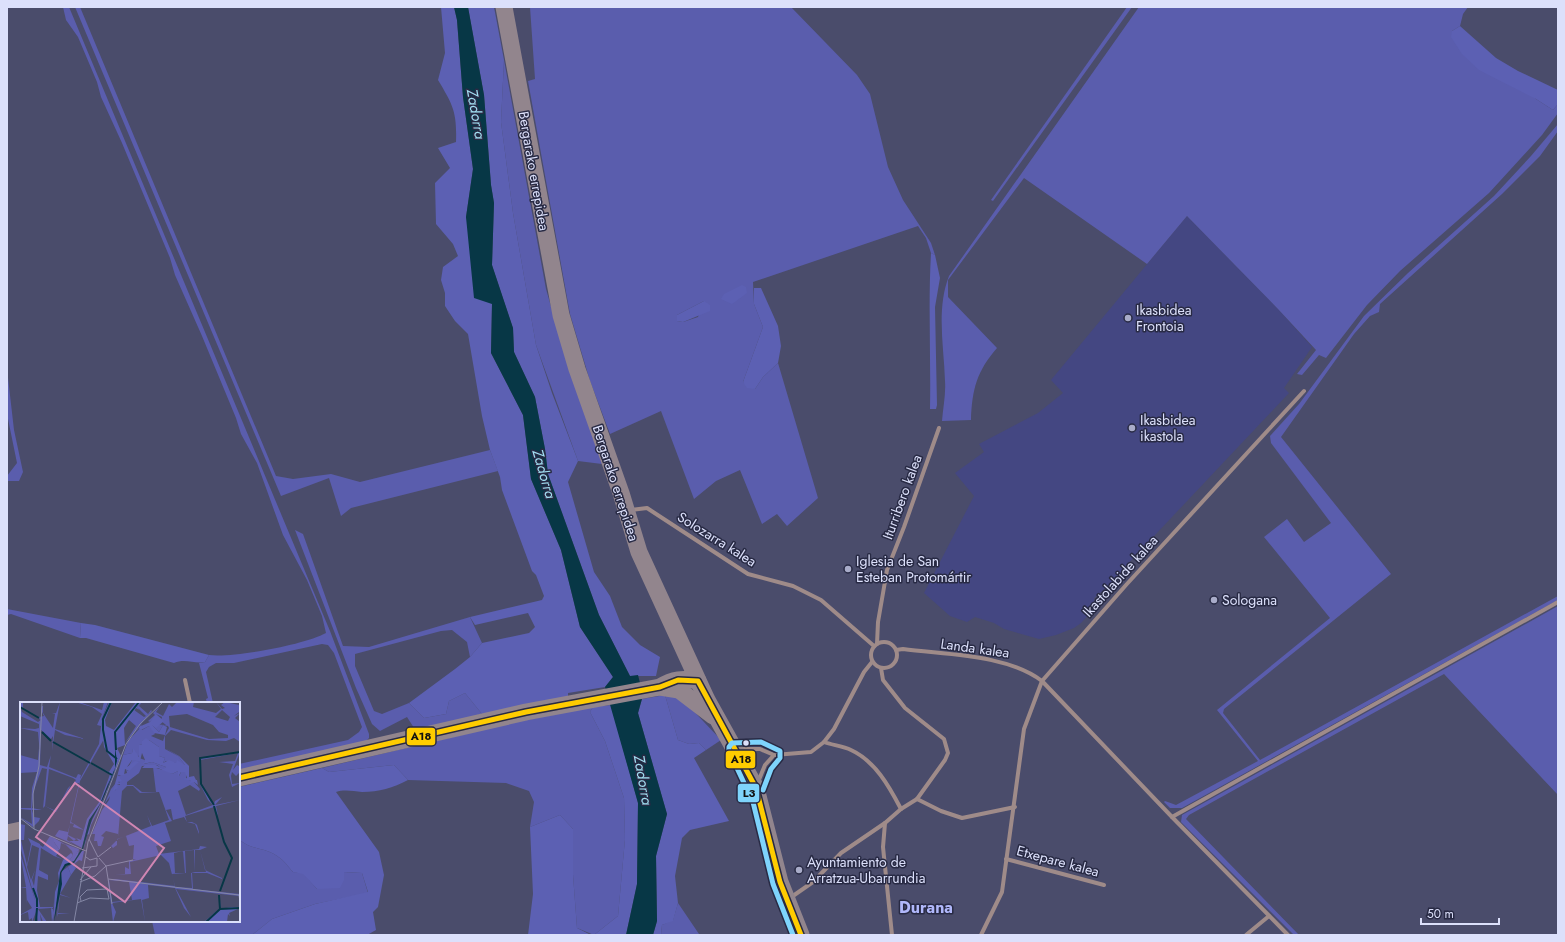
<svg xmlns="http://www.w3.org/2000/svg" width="1565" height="942" viewBox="0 0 1565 942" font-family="Jost,sans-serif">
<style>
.built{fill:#444782}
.green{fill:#5a5dad;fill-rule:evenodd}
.forest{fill:#5c60b3}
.water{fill:#073746}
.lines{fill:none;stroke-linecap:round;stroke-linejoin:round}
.street{stroke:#9f8b89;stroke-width:4}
.secondary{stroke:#92858d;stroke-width:17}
.bus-1-casing{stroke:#282a44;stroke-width:8}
.bus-2-casing{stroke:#282a44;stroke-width:8}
.bus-1{stroke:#fc0;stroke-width:5}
.bus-2{stroke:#7ed4fc;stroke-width:5}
.poi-dot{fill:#a9acc9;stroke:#282a44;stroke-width:1.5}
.bus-dot{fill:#dce0fb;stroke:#282a44;stroke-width:1.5}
.labels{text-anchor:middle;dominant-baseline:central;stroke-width:3;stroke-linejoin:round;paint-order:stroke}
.street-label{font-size:14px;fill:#dce0fb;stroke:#282a44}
.poi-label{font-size:14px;fill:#dce0fb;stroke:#282a44;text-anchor:start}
.water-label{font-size:15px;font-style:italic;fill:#a2e0f3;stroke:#282a44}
.quarter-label{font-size:16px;font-weight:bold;fill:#b1b8fb;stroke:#282a44}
.inset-river{fill:none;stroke:#073746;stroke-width:2}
.inset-road{fill:none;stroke:#8487a5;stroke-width:1}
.view{fill:#d086b3;fill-opacity:0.15;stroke:#d086b3;stroke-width:2}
.inset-edge{fill:none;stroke:#dce0fb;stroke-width:2}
.line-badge{stroke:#282a44;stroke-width:1.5}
.pale-badge-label{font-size:11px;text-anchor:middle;font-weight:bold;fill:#111}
</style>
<rect width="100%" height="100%" fill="#4a4c6b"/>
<!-- built -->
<polygon class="built" points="1187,216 1278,309 1312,347 1284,388 1289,393 1122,570 1110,590 1106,588 1094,598 1095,608 1081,623 1074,628 1056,635 1039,639 1004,629 994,623 975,617 967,622 950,616 924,593 974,496 955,473 984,452 979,444 1038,413 1063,393 1051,380"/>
<!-- green -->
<g class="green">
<path d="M63,7H69L330,631L369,734V738L366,741L239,773V764L348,740L359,732L362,727L334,653L328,645L322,644L234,663H216L209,667L206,672L213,703H207L206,699L208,698L199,663L205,662L209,655C233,658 304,645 326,633L322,616L307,580L283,535L257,463L241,434L236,418L202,336L175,275L170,258L122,143L101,97L97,82L78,37L66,20Z"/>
<polygon points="75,7 80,7 276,476 293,479 331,474 360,482 490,450 498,471 351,508 341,516 329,478 281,496"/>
<path d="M530,7H791L857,75L870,94L888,167L903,200L931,243L935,255L931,253L926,238L918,226L753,282L754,304L763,327L743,382L755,389L763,377L778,363L818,498L787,526L777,514L762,524L740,470L716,481L694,499L661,411L610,434L590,381L570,314L528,81L535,79ZM704,301L698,317L683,322L677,321V315Z"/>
<polygon points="1127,7 1132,7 993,201 991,200"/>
<path d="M1139,7H1468L1463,14L1460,26L1452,31L1536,99L1553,110L1558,104V113L1542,135L1489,193L1400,271L1367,305L1326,358L1319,355L1302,375L1297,374L1316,350L1278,309L1187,216L1147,264L1024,178L948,280V297L997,348C977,371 972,389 971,420L942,421C943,408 946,394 945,381C944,347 936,309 949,276Z"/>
<polygon points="504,60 546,289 567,362 596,441 602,464 578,461 536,345 513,213 501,122"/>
<polygon points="1558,124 1558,131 1540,156 1502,194 1380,304 1379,312 1370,316 1354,334 1281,437 1391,574 1224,709 1223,713 1260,760 1558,596 1558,600 1182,808 1170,808 1164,802 1165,801 1176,805 1258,761 1217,710 1330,618 1264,537 1287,519 1304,542 1331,523 1271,443 1270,436 1299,404 1364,316 1408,273 1494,196 1531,156"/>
<polygon points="7,369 14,430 23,472 19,481 7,481 7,476 17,463 7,414"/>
<polygon points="295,530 303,534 343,646 369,647 470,617 482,643 470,657 467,642 452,630 441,631 355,654 355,666 374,711 382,714 409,703 424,718 446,714 449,701 465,693 482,714 416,731 407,717 380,731 372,724 356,688"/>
<polygon points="1558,606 1558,795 1444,674 1189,815 1186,819 1299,935 1294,935 1181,822 1182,815"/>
<polygon points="7,609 81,623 80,638 11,614 7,615"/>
<polygon points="669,694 686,703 721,740 706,750 699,743 689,744 678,740 665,695"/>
<polygon points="593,707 590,712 605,741 624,798 625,839 618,916 594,935 577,928 573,875 573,829 560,815 530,827 534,802 529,791 506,783 408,780 394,765 329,772 322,768 521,721"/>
<path d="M239,839C249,849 263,848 274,854C283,859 287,865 293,872L303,873L317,889L344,872L362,873L368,893L315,904L272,919L252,935H155L152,921H239Z"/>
<polygon points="678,903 699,934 700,935 661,935 662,925 673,920"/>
</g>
<!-- forest -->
<g class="forest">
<path d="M441,7H454L457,20L463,97L473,169L466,217L492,304L491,353L523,415L531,479L561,550L580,627L613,677L605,687L568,693V698L482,714L465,693L449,701L446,714L424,718L409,703L455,669L470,657L482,643L529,633L535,627L528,613L475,625L470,617L542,600L544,596L536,575L532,571L502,490L500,477L490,450L482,416L468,334L455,321L445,306V293L441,280L443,267L458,256L453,244L436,224L435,183L450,168L438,148L456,142C457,112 453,105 438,80L445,53Z"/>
<polygon points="468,7 494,7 504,60 501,122 513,213 536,345 552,393 578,461 568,482 594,572 610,596 622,627 640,645 660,657 656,676 630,676 599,615 548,474 545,449 535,397 514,352 513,328 492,265 494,203 491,185 484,95"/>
<polygon points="1460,26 1496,58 1518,71 1558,90 1558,104 1553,110 1536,99 1479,70 1462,54 1451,37 1452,31"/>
<path d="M931,253L935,255L940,278L935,307L937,405L936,409H930C931,357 928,305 931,253Z"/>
<polygon points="742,285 746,287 747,293 732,304 721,299 724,294"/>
<polygon points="754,288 761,288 778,326 781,346 778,363 763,377 755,389 747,388 743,382 763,327 754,304"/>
<polygon points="704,301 710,305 710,311 683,322 677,321 677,315"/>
<path d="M81,623L95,625L209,655L205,662C194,664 185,658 174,663L86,638H80Z"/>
<polygon points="665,695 678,740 689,744 699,743 706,750 694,758 729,821 690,830 682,838 675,876 678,903 673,921 662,925 661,935 653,935 657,921 656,856 667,814 638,713 642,699"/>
<polygon points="611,705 638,803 637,884 626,935 594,935 618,916 625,839 624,798 605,741 590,712 593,707"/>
<path d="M394,765L408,780C393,788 379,792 362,792C353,791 344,789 336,792L379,852L384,875L378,907L373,912L376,930L367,935H252L272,919L315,904L368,892L362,873L344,872V880L340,888L317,889L303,874L293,872C287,865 283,859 274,854C263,848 249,849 239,839V787L322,768L329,772Z"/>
<polygon points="560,815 573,829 573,875 577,928 591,935 528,935 533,894 530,827"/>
</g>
<!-- water -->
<polygon class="water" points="454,7 468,7 484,95 491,185 494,203 492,265 513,328 514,352 535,397 545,449 548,474 599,615 630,676 638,675 643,695 638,713 667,814 656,856 657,921 653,935 626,935 637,884 638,803 605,687 613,677 580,627 561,550 531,479 523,415 491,353 492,304 474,298 466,217 473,169 463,97 457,20"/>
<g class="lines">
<!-- street -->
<g class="street">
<polyline points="631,510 647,508 748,574 793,586 821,600 874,646"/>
<circle cx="884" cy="655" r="13"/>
<polyline points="877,644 878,622 887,570 904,527 939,428"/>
<path d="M896,650L903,649C947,655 1006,654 1042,681L1172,817L1288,935"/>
<polyline points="185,680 190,703"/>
<path d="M824,742C832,745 843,746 851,750C875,761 889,786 901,809"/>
<polyline points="740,749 760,749 774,755 811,752 824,742 834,729 864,672 872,662"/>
<polyline points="758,782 765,765 774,755"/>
<polyline points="917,799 941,811 962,818 1015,807"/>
<polyline points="1172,817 1558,602"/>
<polyline points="885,823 883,847 892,935"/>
<polyline points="1006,859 1104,885"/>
<polyline points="790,898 813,882 841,853 885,823 901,809 917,799 945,760 948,753 944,739 905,708 883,680 881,668"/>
<polyline points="981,935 1002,892 1024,729 1042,681 1126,585 1304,391"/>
<polyline points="1246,935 1269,916"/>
</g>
<!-- secondary -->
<g class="secondary">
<polyline points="504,7 556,288 561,315 577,369 621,493 639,552 707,700 756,788 780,882 801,935"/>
<polyline points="660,687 679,690 713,716"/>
<path d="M239,778L526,712L660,687C673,679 683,678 698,681"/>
<polyline points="7,833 21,830"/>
</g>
<!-- bus-1 casing -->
<g class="bus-1-casing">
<polyline id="bus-1" points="239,778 526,712 660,687 678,680 698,681 756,788 780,882 801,935"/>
</g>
<!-- bus-2 casing -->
<g class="bus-2-casing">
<polyline id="bus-2" points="763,790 771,769 780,758 780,751 761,742 732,743 729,747 729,751 753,802 773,884 793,935"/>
</g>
<!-- bus-1 -->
<use href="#bus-1" class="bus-1"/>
<!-- bus-2 -->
<use href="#bus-2" class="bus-2"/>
</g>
<!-- markers -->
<g class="poi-dot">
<circle cx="1128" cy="318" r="4"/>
<circle cx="1132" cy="428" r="4"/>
<circle cx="848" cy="569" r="4"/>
<circle cx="1214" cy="600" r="4"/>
<circle cx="799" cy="870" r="4"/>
</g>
<circle class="bus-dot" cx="746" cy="743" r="3.5"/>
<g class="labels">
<!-- street labels -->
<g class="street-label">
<text transform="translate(534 171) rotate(80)">Bergarako errepidea</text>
<text transform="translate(616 483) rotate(72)">Bergarako errepidea</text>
<text transform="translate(902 497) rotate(-70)">Iturribero kalea</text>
<text transform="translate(717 539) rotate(32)">Solozarra kalea</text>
<text transform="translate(1120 576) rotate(-48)">Ikastolabide kalea</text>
<text transform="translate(975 648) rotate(8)">Landa kalea</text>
<text transform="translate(1058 861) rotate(15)">Etxepare kalea</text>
</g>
<!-- poi labels -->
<g class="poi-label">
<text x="1136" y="310">Ikasbidea<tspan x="1136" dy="16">Frontoia</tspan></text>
<text x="1140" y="420">Ikasbidea<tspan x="1140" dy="16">ikastola</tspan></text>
<text x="856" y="561">Iglesia de San<tspan x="856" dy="16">Esteban Protomártir</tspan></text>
<text x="1222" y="600">Sologana</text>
<text x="807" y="862">Ayuntamiento de<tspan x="807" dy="16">Arratzua-Ubarrundia</tspan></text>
</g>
<!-- water labels -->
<g class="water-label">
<text transform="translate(476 114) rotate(80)">Zadorra</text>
<text transform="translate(544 474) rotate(74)">Zadorra</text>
<text transform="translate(643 780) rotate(80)">Zadorra</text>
</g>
<!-- quarter labels -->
<g class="quarter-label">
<text x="926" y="907">Durana</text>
</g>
</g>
<!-- overview -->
<g transform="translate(20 702)">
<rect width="220" height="220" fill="#4a4c6b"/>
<path d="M0,0H3V6L0,5L2,10L18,20L22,17L20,18L19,15L24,14L21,8L22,4H23V11L33,26L35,12H32L36,11L40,0L35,27L65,37L45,33L35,28L32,49L33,34L31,37L21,28L20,63L27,65L31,53L29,65L56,76L58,72L61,73L60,77L79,42L81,24L77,23L82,12L72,5L55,0L62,1L82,8L84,0H88L81,19L84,37L60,79L51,120L64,128L53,125L54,122L50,121L48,133L56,137L54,139L48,134L47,138L53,142L35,134L39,128L48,130L59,81L53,82L56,78L53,76L29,67L25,104L36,109L48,86L51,83L36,110L25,104L23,106L27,67L22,66L14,88L12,106L22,108H12L14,115L20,116L19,119L13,125L0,115L12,122L11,108L0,107V106H11L12,86L17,70L0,71V53L18,58L19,46L20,53L18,30L0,26L15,27L19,26V22L0,14ZM122,0L119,4L128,12L131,8L123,0L132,9L105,41L116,24L109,18L106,22L114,8L124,15L126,14L117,5ZM157,0H174L173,5L196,11L201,7L196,0L202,7L205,6L201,3L205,0L219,3V10L214,14L220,11L215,16L220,20V40L214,36L206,39L187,38L151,28L145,34V47L158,54L165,63L146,59L143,61L145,56L139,54V45L129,38L122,39V43L119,42V54L115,53L113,47L112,51L103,53L108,39L120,26L122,28L129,24L131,25L135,32L131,34L143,39L145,33L149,26L148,24L143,23L139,30L131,22L146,23L141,19L142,15L136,12L137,14L130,20L128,19L135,13L133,11L140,4L136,10L143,14L149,2L152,5ZM202,8L210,15L208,19L195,15ZM167,12L193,23L199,30L208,33V36L189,37L150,25L149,14ZM220,50L213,68L217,63L219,64L220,58L219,71L216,74L212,70L211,74L212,82L220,81L212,85L209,73L213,62L199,60L215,59L218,51L180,58L181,82L184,86L190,99L194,102L195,99L202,95L195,103L220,98L196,104L198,114L194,105L165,114L167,120H172L176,122L177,123L179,130V132L175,122L167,120L164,115L153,118L151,107L146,108L152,119L145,121L151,139L136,144L139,152L179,147L180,144L187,145L180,148L185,168L202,176V177L187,171H172L173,187L220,192L219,194L156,187L171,215L164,206L155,186L128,183L129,196L122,198L125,220L121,197L92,201L96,210L93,220L88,178L95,177V173L105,172V165L109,167V159L116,157H113L114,143L109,144L106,134L97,137V143L93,146L91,144L98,137L131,124L127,113L132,124L149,118L139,90L120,91L113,84H107L102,89L98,135V132L86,129L81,134L84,135L81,144H78L77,139H74L75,132H72L82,108L89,98L90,94L84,103L91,87L96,81L95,89L97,82L100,83L98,74L107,71L106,67L108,69L116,61L108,66L112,58L119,56L125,58L124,62L132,60L146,65L144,67L152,72L158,69L159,74L161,70H166V77L174,80L180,87L179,89L170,83L158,89L166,113L193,103L188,98L180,82V56ZM137,63L143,68L133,65L136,90H122L113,83H107V80L119,71L122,64ZM174,148L175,170L171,171L172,186L155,185L152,172L166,171L165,149ZM175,148H180L186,170H175ZM163,149L165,171H155L154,151ZM141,153L149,161L155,184L95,177V173L111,172L110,160ZM89,178L109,180L112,198L92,200ZM0,122L5,123L4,138H1L7,163L11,142L8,136L20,142L21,133L20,143L23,145L30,134L34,136V140L39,147H30L39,149L36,154L44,158L34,154L21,146L19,168L28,173V178L18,174L17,188L20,205H33L35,197L33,206H31L33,207L34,211L32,220L31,206L18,207L27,220H23L20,212L21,220H18L16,210L12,220V216L9,218L8,210L0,213L12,206L7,198V202L6,186L0,185H6L0,150L16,201L1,147ZM12,143L19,146L14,184L12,178L15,168L11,178L7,165ZM45,142L59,147L52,160L49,159L53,153L52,149ZM48,165L51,173L40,192L51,196L40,193L38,211H50L38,212L37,215L42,169Z" fill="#5a5dad" fill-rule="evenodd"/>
<path d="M92,0L85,18L86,24L94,28L116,0H122L117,5L120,8L116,6L104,26L105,43L97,46L101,54L78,109L71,123L69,132L67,133L64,147L66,131L84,94L87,89L89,79L80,102L68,122L62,146L49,139H59L56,136L61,138L67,117L80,99L88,78L90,72L71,62L89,70L94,62L84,45L81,19L89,0ZM136,12L144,19L136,26L132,23L139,30L143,23L147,25L145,33L134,31L129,24L121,28L119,26L110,35L122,22L121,24L130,20ZM126,36L139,45V54L145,56L143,61L149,58L156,61L157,58L165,63L158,54L145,46L159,54L169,64V75L174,74L176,78L172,77L177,78L178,83L174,80L169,82L171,79L163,77L167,76L165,70H161L158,75V69L152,72L138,66H122L125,63H136L143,67L146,65L132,60L123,62L125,58L122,51L120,59L112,58L107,65L115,59L119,60L109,69L105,67L104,73H98L102,79L98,80L102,82H97L98,86L93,89L103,53L112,51L113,46L119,55V42L122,43V39ZM34,136L46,143L41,141L40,147L35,151L30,147H39L34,140ZM59,147L58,154L54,159L51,162H45L40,170L41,178L33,220L35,190L39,179L38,171L43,158L51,151L53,153L49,159H52ZM62,149H64L62,159L59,158L53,163L56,166L51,173L48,165L44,167L54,161ZM199,191L201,207L212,205H216L220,206L209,211L210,214L208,212L207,220H184L200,206Z" fill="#5c60b3"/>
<path d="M95,45L97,59L94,70L82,99L72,117L63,147L54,161L46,164L41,171L42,182L34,220L40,171L45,162L54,159L62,146L69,118L80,102L95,66Z" fill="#073746"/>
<path class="inset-river" d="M91,0L83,17V28L87,49L97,57M0,5L19,16M22,30L31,39M33,40L70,61M96,48L95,30L119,0M71,61L92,73M194,103L181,82L180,56L220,50M194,104L204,140L212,156L200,189M13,186L17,197V205M200,207L220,206M16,220L17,206M186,220L200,207L199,193"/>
<path class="inset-road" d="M0,116L14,127L66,149M14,127L13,92L19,64L22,0M69,137L78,155M66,155L70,158L77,156M78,155L91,145M79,156L86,164L92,202M62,166L77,164V156M88,177L219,193L220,200M60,178L71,165M60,180L75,174L86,164L113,158M57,201L70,196L89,197L87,187L67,188L60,195L61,199M54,220L68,140L106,42L120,22L143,0"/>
<path class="view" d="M55,81L144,146L105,200L16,135Z"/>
<rect width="220" height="220" class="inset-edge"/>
</g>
<g class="line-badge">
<rect x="406" y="727" width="30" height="19" rx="4" fill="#fc0"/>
<rect x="725" y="750" width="31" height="19" rx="4" fill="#fc0"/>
<rect x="737" y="783" width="23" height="20" rx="4" fill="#7ed4fc"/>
</g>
<g class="pale-badge-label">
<text x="421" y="740">A18</text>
<text x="741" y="763">A18</text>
<text x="749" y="797">L3</text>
</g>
<!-- border -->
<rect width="1565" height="942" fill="none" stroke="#dce0fb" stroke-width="16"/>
<!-- scale -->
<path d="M1421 918v6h78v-6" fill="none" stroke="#dce0fb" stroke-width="2"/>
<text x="1427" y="918" font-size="12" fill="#dce0fb" stroke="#282a44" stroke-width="3" paint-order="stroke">50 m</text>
</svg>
